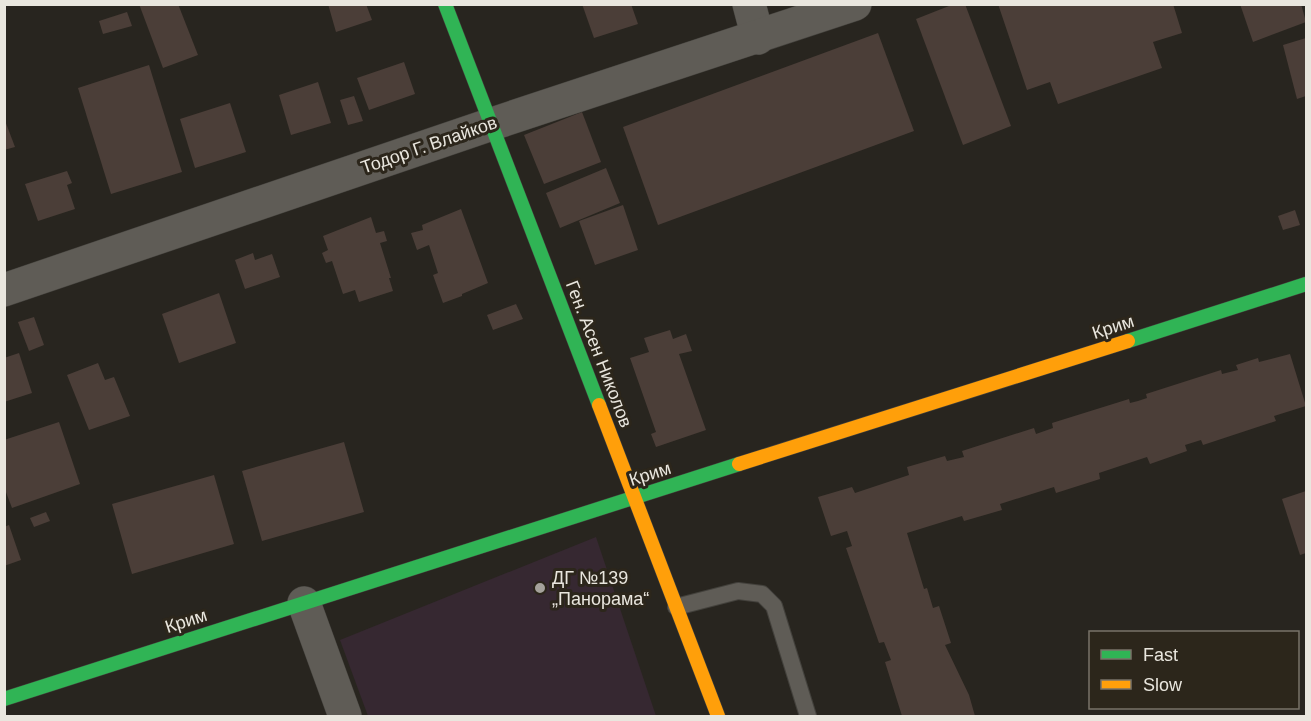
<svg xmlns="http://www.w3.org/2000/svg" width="1311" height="721" viewBox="0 0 1311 721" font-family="Arial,sans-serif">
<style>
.education{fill:#362831}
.building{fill:#4b3e38}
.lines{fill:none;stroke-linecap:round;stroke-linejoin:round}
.lane-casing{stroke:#43413c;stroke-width:18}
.street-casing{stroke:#43413c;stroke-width:34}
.fast-casing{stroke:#43413c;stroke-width:15}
.slow-casing{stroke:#43413c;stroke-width:15}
.lane{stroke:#5f5c56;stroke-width:16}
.street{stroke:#5f5c56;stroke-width:33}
.fast{stroke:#30b455;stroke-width:14}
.slow{stroke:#ff9f0a;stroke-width:14}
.poi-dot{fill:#a5a29b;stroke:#2c261b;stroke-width:2}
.labels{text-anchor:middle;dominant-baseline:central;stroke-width:6;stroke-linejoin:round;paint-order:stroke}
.street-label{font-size:18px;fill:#e9e6de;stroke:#2c261b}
.poi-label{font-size:18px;fill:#e9e6de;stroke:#2c261b;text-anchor:start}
</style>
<rect width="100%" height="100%" fill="#28251f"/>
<!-- education -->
<polygon class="education" points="596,537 656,716 368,716 340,640"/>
<!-- building -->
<g class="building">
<polygon points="139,4 178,4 198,55 163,68"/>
<polygon points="328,4 366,4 372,20 336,32"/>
<polygon points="582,4 631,4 638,24 594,38"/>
<polygon points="954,4 965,4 1011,126 963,145 916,19"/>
<polygon points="998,4 1173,4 1182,33 1153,42 1162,68 1058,104 1050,82 1027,90"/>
<polygon points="1240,4 1301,4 1306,22 1253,42"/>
<polygon points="127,12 132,26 103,34 99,21"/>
<polygon points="878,33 914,131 658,225 623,127"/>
<polygon points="1306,38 1306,96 1297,99 1283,45"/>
<polygon points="404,62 415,94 369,110 357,78"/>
<polygon points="149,65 182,172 111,194 78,88"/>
<polygon points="318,82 331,123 291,135 279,95"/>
<polygon points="354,96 363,121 348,125 340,100"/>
<polygon points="230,103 246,152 195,168 180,119"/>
<polygon points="582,112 601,162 544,184 524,135"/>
<polygon points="4,118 15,147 4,150"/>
<polygon points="606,168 620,203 560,228 546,193"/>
<polygon points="67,171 72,183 67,185 75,209 38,221 25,184"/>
<polygon points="623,205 638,250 595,265 579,221"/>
<polygon points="461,209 488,283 462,294 462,296 443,303 433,275 438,273 429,245 417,250 411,233 423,230 422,225"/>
<polygon points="1295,210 1300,225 1283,230 1278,216"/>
<polygon points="371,217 376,233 384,231 387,241 380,243 391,278 389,278 393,291 359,302 355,290 343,294 332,261 326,263 322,253 328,250 323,236"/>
<polygon points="253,253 255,260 272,254 280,277 245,289 235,260"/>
<polygon points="219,293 236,343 179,363 162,314"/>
<polygon points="516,304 523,319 493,330 487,315"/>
<polygon points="34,317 44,345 29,351 18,322"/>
<polygon points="670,330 673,339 686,334 692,351 679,354 706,430 656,447 651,434 656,432 630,358 649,352 644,338"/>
<polygon points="19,353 32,393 4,402 4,358"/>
<polygon points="1290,354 1306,406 1274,416 1276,421 1203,445 1201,440 1185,445 1187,451 1150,464 1147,457 1099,473 1100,479 1056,493 1054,487 1000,504 1002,510 964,521 962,516 907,533 924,589 927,588 933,608 939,606 951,643 945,645 969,695 975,716 902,716 885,662 891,660 884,642 879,643 846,548 852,546 847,531 831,536 818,497 852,487 855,493 909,475 907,467 945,456 947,461 964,457 962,451 1034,428 1036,434 1053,428 1052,423 1129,399 1130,403 1138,401 1147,398 1146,394 1221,370 1222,374 1238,370 1236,365 1258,358 1259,362"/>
<polygon points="98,363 105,380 114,377 130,416 89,430 67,375"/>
<polygon points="59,422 80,484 12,508 4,487 4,440"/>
<polygon points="344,442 364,512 262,541 242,471"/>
<polygon points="214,475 234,544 132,574 112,504"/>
<polygon points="1306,491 1306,553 1300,555 1282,499"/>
<polygon points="46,512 50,521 34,527 30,518"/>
<polygon points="9,525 21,560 4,566 4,527"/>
</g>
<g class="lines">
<!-- lane casing -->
<g class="lane-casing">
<polyline id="lane" points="676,607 738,591 762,594 774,606 808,716"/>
</g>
<!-- street casing -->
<g class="street-casing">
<g id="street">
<polyline points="749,4 758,38"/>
<polyline points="4,290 492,124 855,4"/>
<polyline points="304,603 345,716"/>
</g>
</g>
<!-- fast casing -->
<g class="fast-casing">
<g id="fast">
<polyline points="445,4 599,405"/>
<polyline points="1128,341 1306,284"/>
<polyline points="4,699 739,464"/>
</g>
</g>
<!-- slow casing -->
<g class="slow-casing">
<g id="slow">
<polyline points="599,405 718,716"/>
<polyline points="739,464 1128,341"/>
</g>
</g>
<!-- lane -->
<use href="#lane" class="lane"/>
<!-- street -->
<use href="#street" class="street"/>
<!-- fast -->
<use href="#fast" class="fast"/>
<!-- slow -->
<use href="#slow" class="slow"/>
</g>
<!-- markers -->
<circle class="poi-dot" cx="540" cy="588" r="6"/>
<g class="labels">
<!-- street labels -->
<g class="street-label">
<text transform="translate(429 145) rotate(-19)">Тодор Г. Влайков</text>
<text transform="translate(1113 327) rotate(-18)">Крим</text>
<text transform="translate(599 354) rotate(69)">Ген. Асен Николов</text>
<text transform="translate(650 474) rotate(-18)">Крим</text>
<text transform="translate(186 621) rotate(-18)">Крим</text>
</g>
<!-- poi labels -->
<g class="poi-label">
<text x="552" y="578">ДГ №139<tspan x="552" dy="21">„Панорама“</tspan></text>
</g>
</g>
<!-- border -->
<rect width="1311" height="721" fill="none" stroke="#e9e6de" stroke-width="12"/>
<!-- legend -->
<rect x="1089" y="631" width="210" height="78" fill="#2c261b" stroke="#787369" stroke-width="1.5"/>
<rect x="1101" y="650" width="30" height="9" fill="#30b455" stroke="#787369" stroke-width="1.5"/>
<text x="1143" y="661" font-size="18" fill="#e9e6de">Fast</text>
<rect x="1101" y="680" width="30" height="9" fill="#ff9f0a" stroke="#787369" stroke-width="1.5"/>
<text x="1143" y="691" font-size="18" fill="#e9e6de">Slow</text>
</svg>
